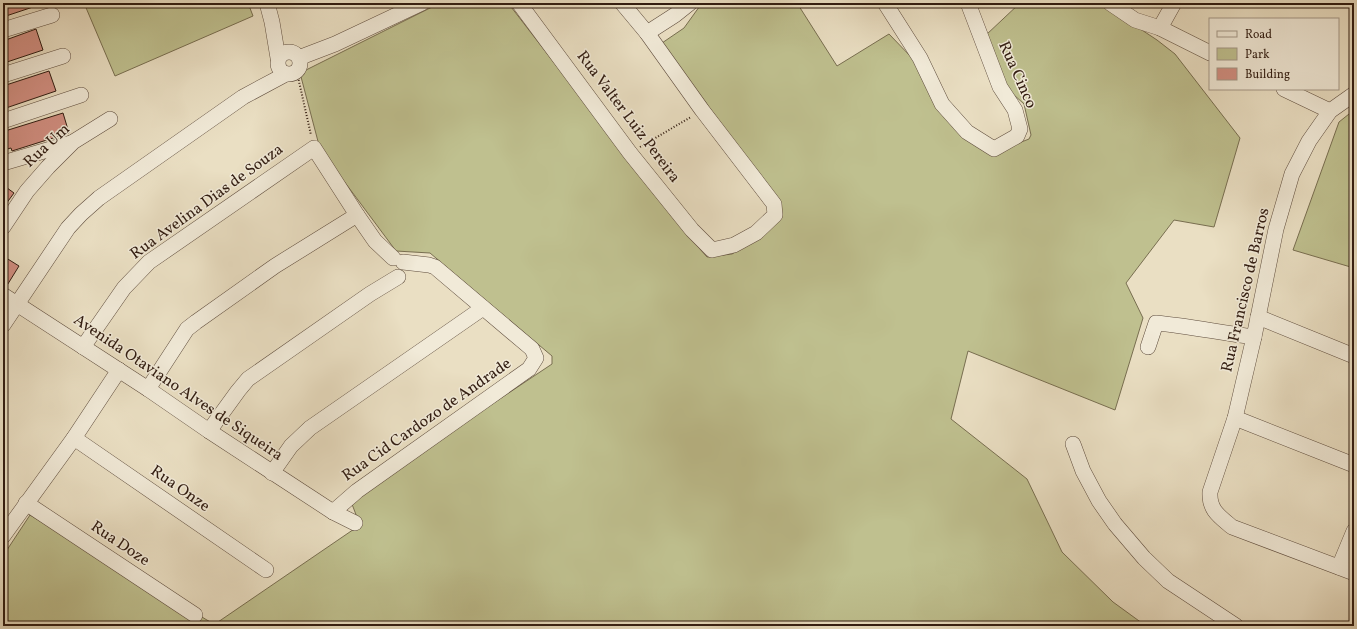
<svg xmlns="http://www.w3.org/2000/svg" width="1357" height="629" viewBox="0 0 1357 629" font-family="Vollkorn,serif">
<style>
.green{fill:#bfc08f;stroke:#786e50}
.building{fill:#d28f82;stroke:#311c11}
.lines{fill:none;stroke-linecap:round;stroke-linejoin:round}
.minor-casing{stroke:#5f4d3e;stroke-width:16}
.path{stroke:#311c11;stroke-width:2;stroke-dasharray:1 2;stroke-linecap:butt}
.minor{stroke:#f1ead8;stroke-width:15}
.labels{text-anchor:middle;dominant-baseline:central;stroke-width:3;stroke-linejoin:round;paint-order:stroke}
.street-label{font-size:16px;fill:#311c11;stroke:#f1ead8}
</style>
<rect width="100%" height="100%" fill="#eadfc3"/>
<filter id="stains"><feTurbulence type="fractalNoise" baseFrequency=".005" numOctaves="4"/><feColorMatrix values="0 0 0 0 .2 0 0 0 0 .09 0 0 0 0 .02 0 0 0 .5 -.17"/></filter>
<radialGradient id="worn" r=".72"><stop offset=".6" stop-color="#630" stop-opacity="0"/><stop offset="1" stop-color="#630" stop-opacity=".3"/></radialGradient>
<!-- green -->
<g class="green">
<polygon points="84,3 248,3 253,16 115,76"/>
<polygon points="440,3 508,3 685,232 707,257 732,254 758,239 778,201 662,43 684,28 702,3 797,3 837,66 889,34 915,61 991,154 1029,139 1031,135 1024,104 1003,85 986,35 1020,3 1101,3 1157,40 1175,54 1240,138 1214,227 1174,220 1126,283 1143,318 1115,410 968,351 951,419 1027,479 1062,552 1113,602 1146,626 3,626 3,556 30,515 212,623 218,622 360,525 350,499 552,364 552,356 430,253 396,251 320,149 300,73"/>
<polygon points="1354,110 1354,268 1293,250 1339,122"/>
</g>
<!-- building -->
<g class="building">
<polygon points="3,3 39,3 39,5 3,17"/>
<polygon points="36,29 43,50 7,62 3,50 3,41"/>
<polygon points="49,71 56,91 3,109 3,86"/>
<polygon points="63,113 69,133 12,151 11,148 3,150 3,137 6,136 5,131"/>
<polygon points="3,185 14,193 3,208"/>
<polygon points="3,256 19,266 6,287 3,286"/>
</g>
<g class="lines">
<!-- minor casing -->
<g class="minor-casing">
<g id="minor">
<polyline points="267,3 272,22 278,58"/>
<polyline points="519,3 630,153 692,230 712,250 734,245 756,233 775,215 774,204 702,110 647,33 622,3"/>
<polyline points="885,3 920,58 942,104 967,132 994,149 1017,136 1020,129 1015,110 1000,87 968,3"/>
<polyline points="1110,3 1135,20 1160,28 1210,53"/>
<polyline points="1160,28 1174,3"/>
<polyline points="3,30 52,15"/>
<polyline points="647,33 675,15 690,3"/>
<circle cx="289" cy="63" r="11"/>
<polyline points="300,60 301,57 335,44 422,3"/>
<polyline points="3,75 63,56"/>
<polyline points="1284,89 1330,111"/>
<path d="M1354,94L1330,111L1309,141L1292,174L1276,229L1254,337L1235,418L1210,492C1209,510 1219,516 1232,527L1354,573"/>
<polyline points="3,121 81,95"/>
<polyline points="3,163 71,143"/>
<polyline points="3,227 27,191 48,167 73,142 110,119"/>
<polyline points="3,295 148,389 209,431 333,512 355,523"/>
<polyline points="1258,317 1354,356"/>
<polyline points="3,325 68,228 81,214 99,198 243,97 286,74"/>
<polyline points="83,347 124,288 149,262 314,148 357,215 375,241 393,258"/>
<path d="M1148,347L1156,323C1189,326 1221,333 1254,337"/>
<polyline points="148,389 187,329 196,322 275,266 357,215"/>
<polyline points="1235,418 1354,465"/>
<polyline points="209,431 238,391 248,379 370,294 398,277"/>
<polyline points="74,438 266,570"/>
<polyline points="1073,444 1083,471 1099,501 1115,524 1144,558 1168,581 1236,626"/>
<polyline points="272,473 291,446 310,428 483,308"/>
<polyline points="26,503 195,615"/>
<polyline points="333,512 357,491 529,369 536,358 532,349 435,267 429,265 403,262"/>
<polyline points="3,536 74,438 119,370"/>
<polyline points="1339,567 1354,531"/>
</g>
</g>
<!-- path -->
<g class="path">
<polyline points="298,77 311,135"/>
<polyline points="640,147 691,117"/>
</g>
<!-- minor -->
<use href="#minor" class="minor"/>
</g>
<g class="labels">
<!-- street labels -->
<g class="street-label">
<text transform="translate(1017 75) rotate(66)">Rua Cinco</text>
<text transform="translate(628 117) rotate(53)">Rua Valter Luiz Pereira</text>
<text transform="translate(47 146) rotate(-43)">Rua Um</text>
<text transform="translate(207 202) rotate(-36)">Rua Avelina Dias de Souza</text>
<text transform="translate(1246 290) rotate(-77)">Rua Francisco de Barros</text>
<text transform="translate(178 388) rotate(34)">Avenida Otaviano Alves de Siqueira</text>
<text transform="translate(427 420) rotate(-35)">Rua Cid Cardozo de Andrade</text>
<text transform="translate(180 489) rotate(35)">Rua Onze</text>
<text transform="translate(120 544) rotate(34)">Rua Doze</text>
</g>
</g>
<!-- margin -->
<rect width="1357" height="629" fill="none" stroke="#eadfc3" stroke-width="16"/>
<rect x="4" y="4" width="1349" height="621" fill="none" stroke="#311c11" stroke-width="2"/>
<rect x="8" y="8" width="1341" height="613" fill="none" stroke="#311c11"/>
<!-- legend -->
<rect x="1209" y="18" width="130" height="72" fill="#f1ead8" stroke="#a49888"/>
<rect x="1217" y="31" width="20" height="6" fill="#f1ead8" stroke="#a49888"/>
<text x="1245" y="38" font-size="12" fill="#311c11">Road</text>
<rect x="1217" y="48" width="20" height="12" fill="#bfc08f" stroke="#a49888"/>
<text x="1245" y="58" font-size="12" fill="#311c11">Park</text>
<rect x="1217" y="68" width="20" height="12" fill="#d28f82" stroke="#a49888"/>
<text x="1245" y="78" font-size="12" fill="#311c11">Building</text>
<rect width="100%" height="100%" filter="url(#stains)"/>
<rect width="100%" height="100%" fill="url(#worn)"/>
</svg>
